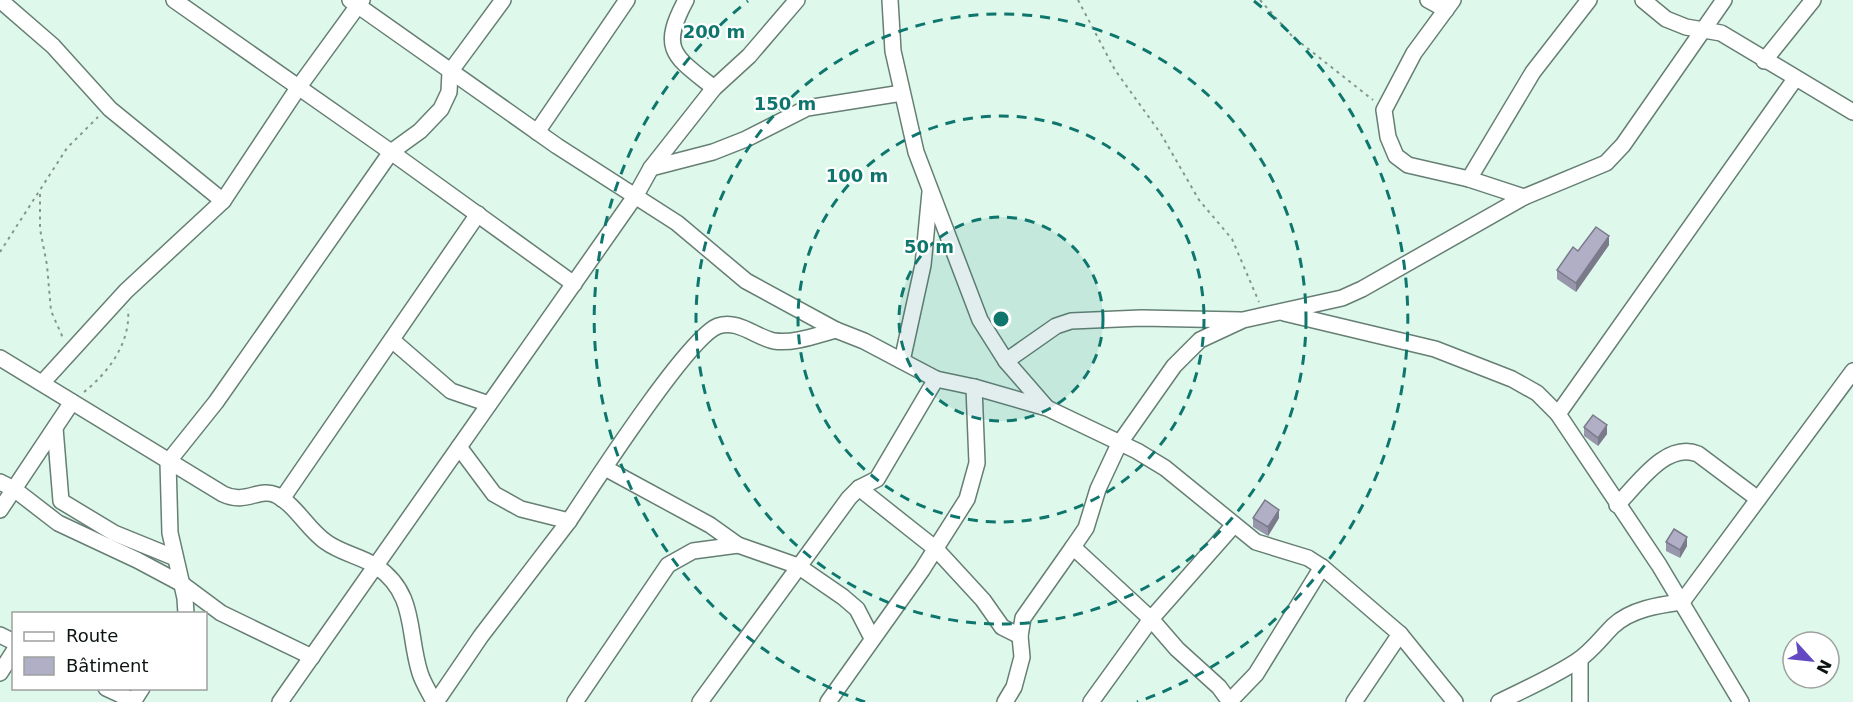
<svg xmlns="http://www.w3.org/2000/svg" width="1853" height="702" viewBox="0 0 1853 702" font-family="'DejaVu Sans',sans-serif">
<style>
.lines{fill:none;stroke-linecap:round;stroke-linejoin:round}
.minor-casing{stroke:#667e73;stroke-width:18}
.path{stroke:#84978e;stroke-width:2;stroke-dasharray:3 4.5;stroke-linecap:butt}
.minor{stroke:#fff;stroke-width:15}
.wall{fill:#9796aa}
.shaded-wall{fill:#7b7a8b}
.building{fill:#b0afc6;stroke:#7b7a8b;stroke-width:1.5}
.ring{fill:none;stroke:#0f766e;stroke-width:3;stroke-dasharray:10 8}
.centre{fill:#0f766e;stroke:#fff;stroke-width:3}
.ring-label{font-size:18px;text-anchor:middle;font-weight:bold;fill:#0f766e;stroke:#fff;stroke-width:4.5;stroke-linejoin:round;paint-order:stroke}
</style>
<rect width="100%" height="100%" fill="#def9ec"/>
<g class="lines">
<!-- minor casing -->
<g class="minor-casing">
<g id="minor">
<polyline points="0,0 53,46 110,109 223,201 298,88 362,0"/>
<polyline points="174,0 391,152 574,284"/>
<polyline points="350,0 557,146 677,223 746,281 836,330 864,341 936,379 974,387 1047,408 1137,451 1165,468 1256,542 1308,558 1322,567 1400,634"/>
<path d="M686,0C659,50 674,56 714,88"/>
<polyline points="890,0 893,51 916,152 980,320 1006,361 1046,407"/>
<polyline points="1428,0 1446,10"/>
<polyline points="1453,0 1414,53 1384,110 1388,137 1396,156 1408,165 1469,179 1524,197"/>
<polyline points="1643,0 1666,19 1686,27 1721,33 1853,112"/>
<polyline points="1764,61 1813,0"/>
<polyline points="537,132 627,0"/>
<polyline points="651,168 713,152 746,139 807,108 902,93"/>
<polyline points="1469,179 1533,72 1589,0"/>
<polyline points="1284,313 1435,349 1512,379 1537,393 1558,414 1659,565 1741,702"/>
<polyline points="392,340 451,391 489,404"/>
<path d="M0,358L223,494C246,505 259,487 276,495C296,505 308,530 326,542C341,553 360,556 376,566C417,594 407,632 420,673C423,683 430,693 434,702"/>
<polyline points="902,361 923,265 930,192"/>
<polyline points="1006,361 1056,326 1071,321 1141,318 1240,320"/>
<polyline points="43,382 126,291 223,201"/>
<polyline points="1558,414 1795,79"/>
<polyline points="55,428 61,501 114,533 173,557"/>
<path d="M459,447L494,494L521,509L569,521C591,488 688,337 718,326C738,319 755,337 774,341C794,344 817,335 836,330"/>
<polyline points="605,468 710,525 738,545"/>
<polyline points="0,482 14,489 58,523 137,560 182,584 221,613 312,657"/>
<polyline points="859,488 936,549 983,600 1002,627 1020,636"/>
<polyline points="282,499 478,214"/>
<path d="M1617,505C1638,484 1666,441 1698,454L1758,499"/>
<polyline points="0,510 72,402"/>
<polyline points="186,614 185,598 170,533 168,462 216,402 391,152 420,131 441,109 449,92 450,72 503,0"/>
<polyline points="0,635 14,642"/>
<polyline points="1580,660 1580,702"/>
<polyline points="0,673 14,651"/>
<polyline points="106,688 134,701"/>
<polyline points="133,702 142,688"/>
<polyline points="280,702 636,195 651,168 714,88 749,56 797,0"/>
<polyline points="436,702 481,636 569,521"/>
<polyline points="575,702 668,565 693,551 738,545 798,566 843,597 857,609 872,638"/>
<polyline points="700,702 849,498 859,488 877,479 936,379"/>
<polyline points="828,702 922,570 967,499 977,463 974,387"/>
<polyline points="1005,702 1014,687 1022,657 1020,636 1023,618 1073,547"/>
<polyline points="1091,702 1151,619 1233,526"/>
<polyline points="1229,702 1256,674 1322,567"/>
<polyline points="1230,702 1219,687 1177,649 1151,619 1073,547 1086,528 1098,489 1119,444 1174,366 1200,340 1243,320 1342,298 1362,289 1524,197 1606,163 1623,145 1724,0"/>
<polyline points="1354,702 1400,634 1455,702"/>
<path d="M1499,702C1525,689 1553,677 1577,661C1591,652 1601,638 1613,626C1631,609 1659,605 1682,602L1853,371"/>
</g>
</g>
<!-- path -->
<g class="path">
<polyline points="1078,0 1115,70 1161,134 1199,200 1232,239 1259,302"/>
<polyline points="1260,0 1292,36 1373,100"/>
<polyline points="40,194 40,229 47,265 51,311 63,338"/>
<polyline points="0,252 67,148 98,117"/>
<path d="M84,392C109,372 131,342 128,309"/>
</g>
<!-- minor -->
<use href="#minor" class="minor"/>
</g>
<!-- wall -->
<g class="wall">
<polygon points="1609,245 1576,292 1557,279 1557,270 1578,251"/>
<polygon points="1584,427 1607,434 1598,446 1584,436"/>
<polygon points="1253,518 1279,518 1268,536 1253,527"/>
<polygon points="1666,542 1687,546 1680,558 1666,551"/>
</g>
<!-- shaded-wall -->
<g class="shaded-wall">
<polygon points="1609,236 1609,245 1576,292 1576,283"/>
<polygon points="1607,425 1607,434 1598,446 1598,438"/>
<polygon points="1279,510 1279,518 1268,536 1268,527"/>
<polygon points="1687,537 1687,546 1680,558 1680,550"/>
</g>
<!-- building -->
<g class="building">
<polygon points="1596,227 1609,236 1576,283 1557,270 1573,247 1578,251"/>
<polygon points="1593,415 1607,425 1598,438 1584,427"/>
<polygon points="1265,500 1279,510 1268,527 1253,518"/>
<polygon points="1674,529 1687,537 1680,550 1666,542"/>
</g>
<!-- distance rings -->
<circle cx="1001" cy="319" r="102" fill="#0f766e" fill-opacity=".12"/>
<g class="ring">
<circle cx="1001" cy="319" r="102"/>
<circle cx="1001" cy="319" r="203"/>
<circle cx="1001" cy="319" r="305"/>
<path d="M865 702A406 406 0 0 1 748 1M1254 1A406 406 0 0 1 1137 702"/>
</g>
<circle cx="1001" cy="319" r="9" class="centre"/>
<g class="ring-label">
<text x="714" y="38">200 m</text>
<text x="785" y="110">150 m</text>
<text x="857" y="182">100 m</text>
<text x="929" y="253">50 m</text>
</g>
<!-- legend -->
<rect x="12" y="612" width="195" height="78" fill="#ffffff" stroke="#9da19f" stroke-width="1.5"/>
<rect x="24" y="632" width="30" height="9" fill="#ffffff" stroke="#9da19f" stroke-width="1.5"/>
<text x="66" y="642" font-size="18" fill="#0b1410">Route</text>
<rect x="24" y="657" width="30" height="18" fill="#b0afc6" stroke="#9da19f" stroke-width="1.5"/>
<text x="66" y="672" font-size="18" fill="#0b1410">Bâtiment</text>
<!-- north arrow -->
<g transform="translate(1811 660) rotate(117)"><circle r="28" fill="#ffffff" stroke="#9da19f" stroke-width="1.5"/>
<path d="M0-4.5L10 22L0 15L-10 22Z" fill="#6249c1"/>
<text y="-9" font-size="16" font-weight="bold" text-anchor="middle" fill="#0b1410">N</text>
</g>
</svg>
